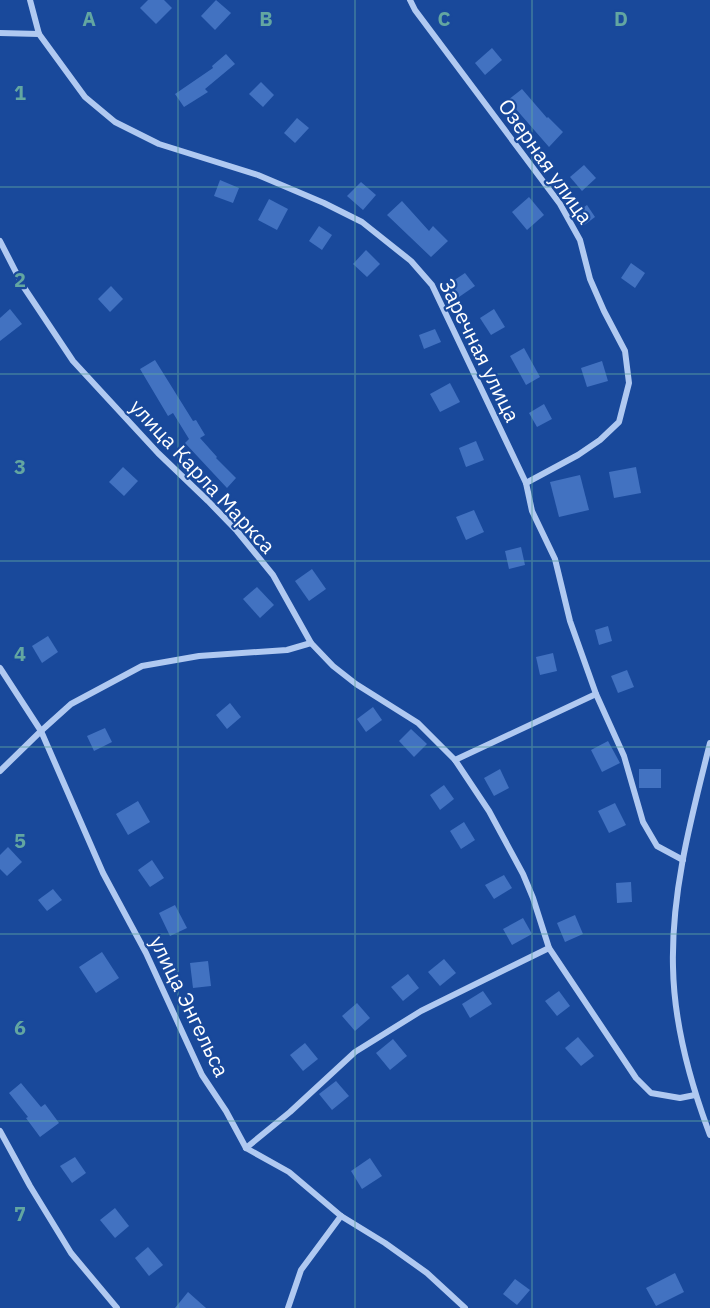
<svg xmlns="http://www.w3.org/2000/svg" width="710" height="1308" viewBox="0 0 710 1308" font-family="'IBM Plex Sans',sans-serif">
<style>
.building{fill:#4272c1}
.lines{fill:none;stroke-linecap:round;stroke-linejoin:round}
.street{stroke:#b0c9f1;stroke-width:6}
.grid{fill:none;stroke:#63a6a1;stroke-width:1.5;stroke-opacity:0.55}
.labels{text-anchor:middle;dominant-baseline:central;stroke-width:4.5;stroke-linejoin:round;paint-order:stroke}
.street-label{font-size:21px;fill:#fff;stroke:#19499b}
.grid-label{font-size:20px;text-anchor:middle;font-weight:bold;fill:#63a6a1;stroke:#19499b;stroke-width:4.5;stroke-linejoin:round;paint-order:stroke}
</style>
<rect width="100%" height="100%" fill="#19499b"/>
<!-- building -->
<g class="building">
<polygon points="148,0 164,0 172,8 156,24 140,8"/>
<polygon points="216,0 231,13 215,30 201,16"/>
<polygon points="492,48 502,60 485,75 475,63"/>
<polygon points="226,54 235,64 205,89 208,92 184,107 175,94 213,68 212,66"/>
<polygon points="261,82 274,95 263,107 249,94"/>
<polygon points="522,89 547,118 548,117 563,132 549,147 508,100"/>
<polygon points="297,118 309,128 295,143 284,133"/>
<polygon points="584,165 596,178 582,191 570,177"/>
<polygon points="220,180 239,188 233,203 214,196"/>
<polygon points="361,182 376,195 363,210 347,196"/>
<polygon points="529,197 544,215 527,230 512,212"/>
<polygon points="269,199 288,209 277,230 258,220"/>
<polygon points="402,201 429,231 433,226 448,241 431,257 387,215"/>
<polygon points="587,205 595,217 583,226 574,214"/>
<polygon points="319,226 332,235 322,250 309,241"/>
<polygon points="366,250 380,264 367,277 353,264"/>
<polygon points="631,263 645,273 635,288 621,278"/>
<polygon points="465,273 475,286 459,297 450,283"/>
<polygon points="111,286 123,299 110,312 98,299"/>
<polygon points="10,309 22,324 0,341 0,318"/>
<polygon points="494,309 505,327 491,335 480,318"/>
<polygon points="435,329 441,342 424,349 419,335"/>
<polygon points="524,348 540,377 526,385 510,356"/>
<polygon points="155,360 193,421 196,420 205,435 200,438 217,457 216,458 236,478 227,488 185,443 189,439 173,413 168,416 140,369"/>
<polygon points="602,361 608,381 587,387 581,368"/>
<polygon points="450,383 460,402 440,412 430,394"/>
<polygon points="544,404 552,419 537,427 529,413"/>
<polygon points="476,441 484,460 466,467 459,448"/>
<polygon points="123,467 138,481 124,496 109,482"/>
<polygon points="636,467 641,493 614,498 609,472"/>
<polygon points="580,475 589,510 559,517 550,482"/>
<polygon points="474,510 484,532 466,540 456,517"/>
<polygon points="521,547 525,565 509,569 505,551"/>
<polygon points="312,569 326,589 309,601 295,581"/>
<polygon points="257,587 274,605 260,618 243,599"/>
<polygon points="608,626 612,641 599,645 595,630"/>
<polygon points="48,636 58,652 42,663 32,646"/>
<polygon points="553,653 557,671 540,675 536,657"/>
<polygon points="627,670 634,687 618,693 611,676"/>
<polygon points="230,703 241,717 227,729 216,715"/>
<polygon points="373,707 382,720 366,732 357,719"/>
<polygon points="105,728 112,742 94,751 87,736"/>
<polygon points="411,729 427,744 414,757 399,741"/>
<polygon points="608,741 620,763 602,772 591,750"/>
<polygon points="500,769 509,788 494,796 484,778"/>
<rect x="639" y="769" width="22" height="19"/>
<polygon points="444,785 454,799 440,810 430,795"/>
<polygon points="138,801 150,822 128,835 116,814"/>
<polygon points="615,803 626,825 609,833 598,811"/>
<polygon points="464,822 475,840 461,849 450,831"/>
<polygon points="8,847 22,862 7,876 0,869 0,855"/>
<polygon points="152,860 164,878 150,887 138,870"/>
<polygon points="504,875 512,888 494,899 485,885"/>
<polygon points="631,882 632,902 617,903 616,883"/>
<polygon points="53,889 62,900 47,911 38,900"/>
<polygon points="175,905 187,928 170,936 159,913"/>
<polygon points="575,915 583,934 565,942 557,923"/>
<polygon points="523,918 532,934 512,945 503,929"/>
<polygon points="102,952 119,978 96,993 79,967"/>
<polygon points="444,959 456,973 440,986 428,972"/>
<polygon points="208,961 211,986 193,988 190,963"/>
<polygon points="408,974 419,988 403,1001 391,987"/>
<polygon points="483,991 492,1004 470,1018 462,1004"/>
<polygon points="559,991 570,1006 557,1016 545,1001"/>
<polygon points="357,1003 370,1018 355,1031 342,1016"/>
<polygon points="578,1037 594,1056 581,1066 565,1048"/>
<polygon points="393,1039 407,1056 390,1070 376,1053"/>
<polygon points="305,1043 318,1059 303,1071 290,1055"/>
<polygon points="336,1081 349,1096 332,1110 319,1094"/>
<polygon points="21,1083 41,1107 45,1104 59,1123 40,1137 26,1118 28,1117 9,1093"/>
<polygon points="75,1157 86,1173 72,1183 60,1166"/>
<polygon points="370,1158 382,1176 362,1189 351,1171"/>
<polygon points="115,1208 129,1226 115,1238 100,1220"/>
<polygon points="148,1247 163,1265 149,1276 135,1258"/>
<polygon points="675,1273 684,1292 656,1306 646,1288"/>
<polygon points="515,1279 530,1290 517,1305 503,1294"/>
<polygon points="188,1292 206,1308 175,1308"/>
</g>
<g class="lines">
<!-- street -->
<g class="street">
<polyline points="30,0 39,34 85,97 115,122 159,144 258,175 324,203 362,222 411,261 432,285 526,483 532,511 555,559 570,621 596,694 624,756 643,822 657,846 683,860"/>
<polyline points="410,0 415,10 560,204 580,240 590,279 604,311 625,351 629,383 619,422 600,440 578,455 526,483"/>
<polyline points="0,33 39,34"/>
<polyline points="0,241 23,286 73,361 158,453 208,501 237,531 273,575 311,643 333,666 356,684 418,723 455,760 489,811 523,874 533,898 549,948 636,1078 651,1093 680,1098 695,1095"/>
<polyline points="0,668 41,731 103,873 146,953 202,1075 226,1111 246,1148 289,1172 341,1216 385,1243 427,1273 465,1308"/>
<path d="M710,743C692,815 671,891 673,967C674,1024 690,1082 710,1135"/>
<polyline points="455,760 596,694"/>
<polyline points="0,771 41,731 71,704 142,666 199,656 287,650 311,643"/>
<polyline points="0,1131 30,1186 71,1253 117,1308"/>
<polyline points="246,1148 290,1112 355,1052 421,1011 549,948"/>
<polyline points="288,1308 301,1270 341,1216"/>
</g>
</g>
<!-- grid -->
<path class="grid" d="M178,0V1308M355,0V1308M532,0V1308M0,187H710M0,374H710M0,561H710M0,747H710M0,934H710M0,1121H710"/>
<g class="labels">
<!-- street labels -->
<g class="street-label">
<text transform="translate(546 161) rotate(55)">Озерная улица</text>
<text transform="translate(480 350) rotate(64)">Заречная улица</text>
<text transform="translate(203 476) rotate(47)">улица Карла Маркса</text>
<text transform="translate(190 1006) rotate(64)">улица Энгельса</text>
</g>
</g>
<g class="grid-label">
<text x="89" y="26">A</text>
<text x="266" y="26">B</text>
<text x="444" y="26">C</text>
<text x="621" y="26">D</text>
<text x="20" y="100">1</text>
<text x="20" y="287">2</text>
<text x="20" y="474">3</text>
<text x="20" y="661">4</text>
<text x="20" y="848">5</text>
<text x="20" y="1035">6</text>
<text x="20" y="1221">7</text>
</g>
</svg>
